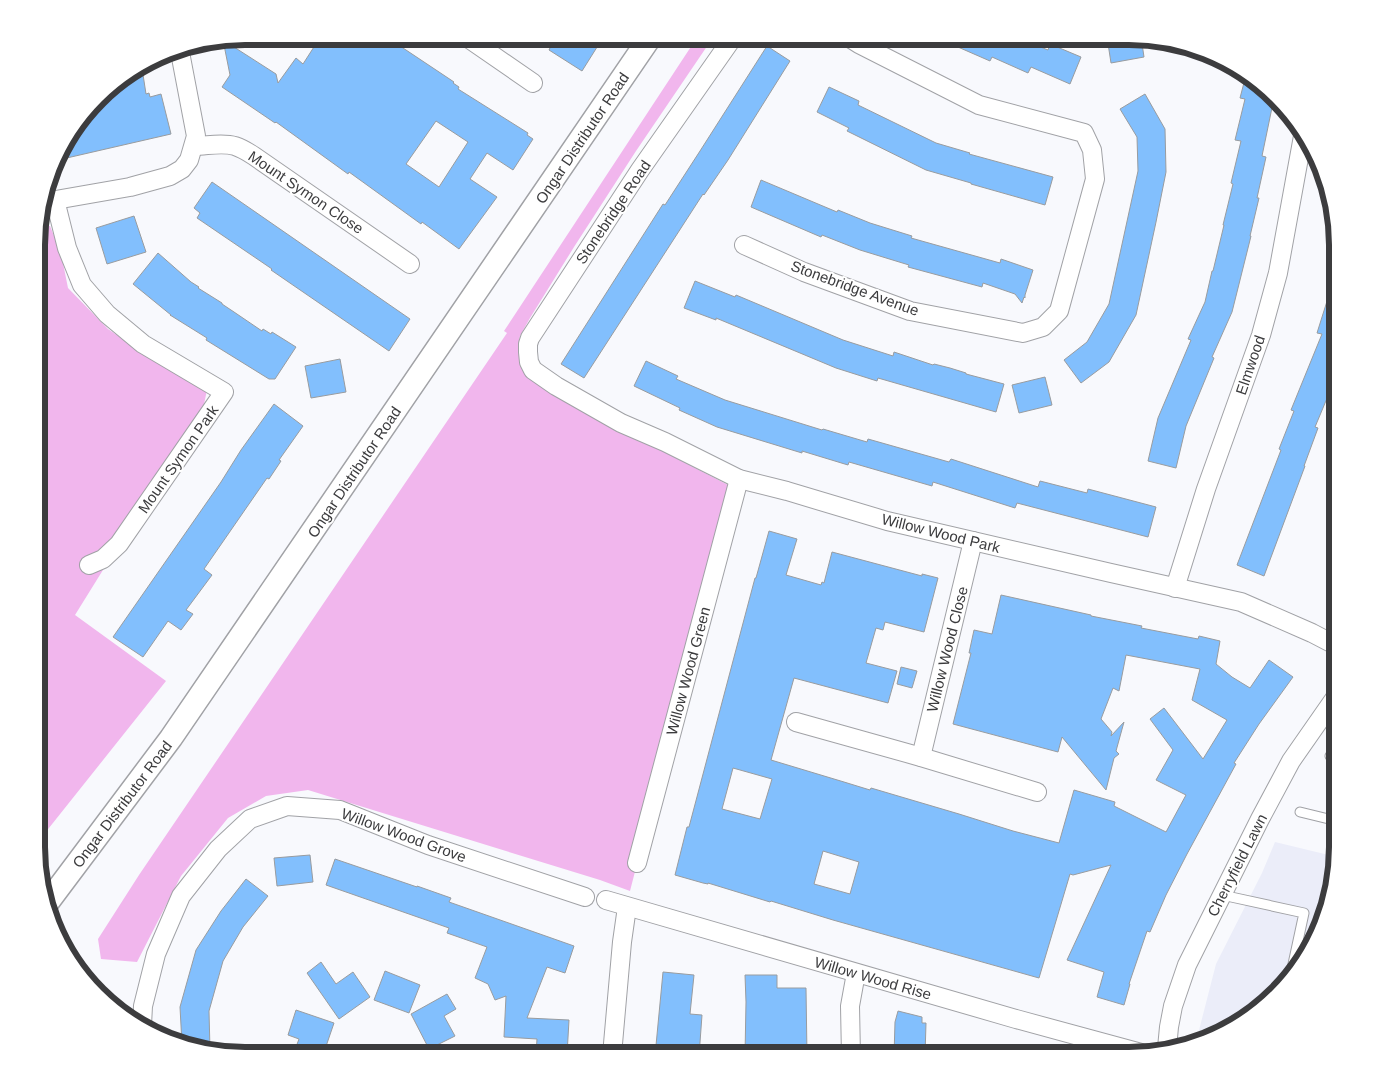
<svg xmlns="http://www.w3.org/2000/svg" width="1374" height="1092" viewBox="0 0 1374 1092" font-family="Arial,sans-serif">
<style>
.built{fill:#ebedf9}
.green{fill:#f1b6ed}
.building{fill:#82bffd;stroke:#999c9f;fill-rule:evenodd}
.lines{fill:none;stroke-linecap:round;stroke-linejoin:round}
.service-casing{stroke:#a1a2a6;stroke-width:11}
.minor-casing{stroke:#a1a2a6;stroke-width:20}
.tertiary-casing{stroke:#a1a2a6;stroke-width:25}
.service{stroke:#fff;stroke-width:9}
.minor{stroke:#fff;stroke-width:18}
.tertiary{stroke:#fff;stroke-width:22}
.labels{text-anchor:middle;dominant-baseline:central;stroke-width:4;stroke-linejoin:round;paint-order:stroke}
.street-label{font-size:15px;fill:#3c3c3e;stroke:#fff}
.rim{fill:none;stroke:#3c3c3e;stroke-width:6}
</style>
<rect width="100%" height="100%" fill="#f8f9fd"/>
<!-- built -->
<polygon class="built" points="1275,842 1337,857 1322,927 1286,985 1209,1040 1196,1042 1216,964 1262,873"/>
<!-- green -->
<g class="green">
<polygon points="698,36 714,36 636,151 574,247 530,318 520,336 519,341 520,365 533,380 627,433 734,488 630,891 600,880 308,790 266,796 228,818 181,876 137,962 101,959 98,939 139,875 507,333 504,331"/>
<polygon points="38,223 50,226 61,253 68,288 108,329 140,351 207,390 203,409 75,615 166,681 37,843"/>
</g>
<!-- building -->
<g class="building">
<path d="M321,36H385L454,82L453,83L459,87L458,89L528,133L527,135L533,139L513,170L487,153L470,179L497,197L459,249L422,222L421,224L349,172L348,174L276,122L275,123L222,87L230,75L223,40L276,74L278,83L296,58L303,64ZM436,121L468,142L439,187L406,164Z"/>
<polygon points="532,36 604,36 582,71 549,50 550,48"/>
<polygon points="935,37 1016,37 1048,50 1050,44 1081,57 1070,84 1031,67 1028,73 992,57 990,61"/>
<polygon points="1107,37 1141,37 1144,57 1111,63"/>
<polygon points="767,46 790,61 728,160 704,195 703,194 584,378 561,364 663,204 665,205 700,151"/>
<polygon points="142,68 146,94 149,93 150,97 161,94 171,134 58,160 64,141 108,88"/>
<polygon points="1246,75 1267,88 1274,98 1262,156 1266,157 1257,198 1259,198 1250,236 1251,236 1232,312 1212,357 1214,358 1186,426 1176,468 1148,461 1158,418 1191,340 1188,339 1205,302 1212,271 1213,271 1224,225 1223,225 1233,184 1231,183 1241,141 1235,140 1245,99 1240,98"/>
<polygon points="829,87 859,101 858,105 936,143 970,153 969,154 1053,177 1045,205 971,184 971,183 926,170 847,131 849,128 817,112"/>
<polygon points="1145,94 1165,129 1166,172 1156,222 1136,315 1109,362 1081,383 1064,360 1087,342 1109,304 1138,171 1137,137 1120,109"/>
<polygon points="761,180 837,212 838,210 870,223 912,236 911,238 1000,263 1001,259 1033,270 1025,295 1025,298 1024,297 1022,303 1015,294 983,283 982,287 908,267 909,265 860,250 822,235 821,237 751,207"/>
<polygon points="212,182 410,319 389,351 271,270 272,269 197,218 200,213 194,208"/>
<polygon points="134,216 146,252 107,264 96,228"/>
<polygon points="158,253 191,282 199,287 198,288 222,303 222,304 234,312 262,331 263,329 271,334 272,332 296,347 275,379 269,379 206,340 207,338 170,315 171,315 133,284"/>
<polygon points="1334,279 1338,280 1338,372 1315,427 1318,428 1304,466 1305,466 1264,576 1237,565 1281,450 1279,449 1294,411 1291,410 1322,334 1317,333"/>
<polygon points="695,281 735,297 736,295 843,340 893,356 894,352 933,365 934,364 950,368 966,373 966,374 1004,384 996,412 878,378 877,381 836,368 716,318 716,320 684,308"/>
<polygon points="340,359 346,392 311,398 305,366"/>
<polygon points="646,361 678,376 676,379 725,400 822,430 823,429 867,442 868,439 949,462 951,459 1038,487 1040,481 1087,493 1088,489 1156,507 1148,537 1017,503 1015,508 933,482 932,486 849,462 848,465 802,451 802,453 717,427 679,410 680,408 634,386"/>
<polygon points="1045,377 1052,405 1019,413 1012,385"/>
<polygon points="274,404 303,426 279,460 281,461 269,479 267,478 204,569 212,575 186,610 193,614 181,630 168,621 143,657 113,637 221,482 241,450"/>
<path d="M769,531L797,539L786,575L821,585L822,582L824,583L832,552L922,576V574L938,578L924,632L885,622L883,630L876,628L866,663L897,671L888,703L794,678L771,760L844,782L870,790L871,788L959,814L1013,831L1059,843L1074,790L1115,802L1114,806L1166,832L1186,795L1156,780L1173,750L1150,719L1164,708L1203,759L1227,720L1192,700L1200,669L1126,655L1119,691L1113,688L1101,719L1112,732L1111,736L1124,722L1116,751L1119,754L1114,758L1106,790L1062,737L1058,752L953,724L971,653H969L974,630L992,634L1001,595L1091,615V616L1142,626L1141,628L1198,639L1199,636L1220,641L1216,664L1232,677L1250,688L1269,660L1293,677L1259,724L1234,763L1236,764L1187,854L1166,895L1150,932L1147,931L1129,984H1130L1124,1005L1097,997L1104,972L1067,960L1111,865L1073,875L1070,874L1039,978L833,920L771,901L770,902L708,883V884L703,883L675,875L687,827H689L755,578H756ZM733,768L772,779L760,819L722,809ZM823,851L859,862L850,894L814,884Z"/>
<polygon points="901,667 917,671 912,688 897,684"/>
<polygon points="310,855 313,882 277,886 274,858"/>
<polygon points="335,859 417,887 417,886 451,898 449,902 574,946 565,973 547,967 527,1018 569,1020 567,1055 536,1055 537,1039 504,1037 506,996 495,1000 488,984 475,978 487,947 447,933 449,928 326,885"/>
<polygon points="246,879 268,896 243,927 223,961 209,1011 210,1050 182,1044 180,1007 196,950 221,911"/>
<polygon points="321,962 336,984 353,972 370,997 339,1019 307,973"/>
<polygon points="385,971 420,985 409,1013 374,1000"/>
<polygon points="663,972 694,975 690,1014 702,1015 699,1056 655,1056"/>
<polygon points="745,975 777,975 777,988 806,988 807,1056 745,1056 746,1002"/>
<polygon points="447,994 456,1009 444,1016 455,1036 429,1049 411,1014"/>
<polygon points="296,1010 334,1023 323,1055 293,1055 299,1039 288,1035"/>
<polygon points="898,1011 922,1017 922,1023 926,1023 925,1056 894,1056 895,1022"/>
</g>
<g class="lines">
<!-- service casing -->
<g class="service-casing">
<g id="service">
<polyline points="1330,756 1337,761"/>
<polyline points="1300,812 1337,821"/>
<polyline points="1222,895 1304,913 1290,978"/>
</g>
</g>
<!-- minor casing -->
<g class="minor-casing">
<g id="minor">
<polyline points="465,36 533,83"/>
<polyline points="734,36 640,170 530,338 528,344 528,352 529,362 533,370 556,386 621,423 665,442 739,479 787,491 887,521 1111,573 1241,602 1312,633 1337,646"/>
<path d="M194,146C207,146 222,142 235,146C241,148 248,152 254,156L410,264"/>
<polyline points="55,200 67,248 82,285 107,314 143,344 224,392 119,544 103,559 89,565"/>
<polyline points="44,202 130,187 170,176 182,169 189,160 196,136 179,47"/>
<polyline points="744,245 804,272 910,311 1023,333 1043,327 1059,311 1095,179 1092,150 1084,133 979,105 859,44 848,37"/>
<polyline points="1175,588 1206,489 1261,335 1278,273 1303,136"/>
<polyline points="796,722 921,757 1037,792"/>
<polyline points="921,757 973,541"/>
<polyline points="637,863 739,479"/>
<polyline points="606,900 1016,1019 1141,1053"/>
<polyline points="142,1025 143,1006 156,954 181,896 218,849 250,819 287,806 340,810 428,845 585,897"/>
<polyline points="1167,1048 1169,1027 1173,1006 1187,965 1260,819 1291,761 1337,695"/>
<polyline points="612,1055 622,942 627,907"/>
<polyline points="851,1056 850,1006 856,973"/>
</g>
</g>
<!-- tertiary casing -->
<g class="tertiary-casing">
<polyline id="tertiary" points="48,902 171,738 651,36"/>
</g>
<!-- service -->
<use href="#service" class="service"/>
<!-- minor -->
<use href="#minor" class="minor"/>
<!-- tertiary -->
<use href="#tertiary" class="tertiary"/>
</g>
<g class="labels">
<!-- street labels -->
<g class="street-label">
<text transform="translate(582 138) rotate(-56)">Ongar Distributor Road</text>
<text transform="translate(306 192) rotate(34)">Mount Symon Close</text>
<text transform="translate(613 212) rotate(-56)">Stonebridge Road</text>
<text transform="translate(855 288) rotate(20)">Stonebridge Avenue</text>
<text transform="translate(1250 365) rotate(-71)">Elmwood</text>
<text transform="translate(178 459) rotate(-55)">Mount Symon Park</text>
<text transform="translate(354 472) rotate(-56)">Ongar Distributor Road</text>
<text transform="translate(941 533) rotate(14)">Willow Wood Park</text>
<text transform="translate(947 649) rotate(-76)">Willow Wood Close</text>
<text transform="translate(688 671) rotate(-75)">Willow Wood Green</text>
<text transform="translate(122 804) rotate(-53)">Ongar Distributor Road</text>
<text transform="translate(404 835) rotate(20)">Willow Wood Grove</text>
<text transform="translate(1237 865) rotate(-63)">Cherryfield Lawn</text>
<text transform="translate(873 978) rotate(16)">Willow Wood Rise</text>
</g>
</g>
<!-- crop -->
<path d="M0 0H1374V1092H0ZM245 45H1129A200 200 0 0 1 1329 245V847A200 200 0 0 1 1129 1047H245A200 200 0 0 1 45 847V245A200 200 0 0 1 245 45Z" fill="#fff" fill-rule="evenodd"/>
<path class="rim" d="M245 45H1129A200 200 0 0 1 1329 245V847A200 200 0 0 1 1129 1047H245A200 200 0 0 1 45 847V245A200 200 0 0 1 245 45Z"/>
</svg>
